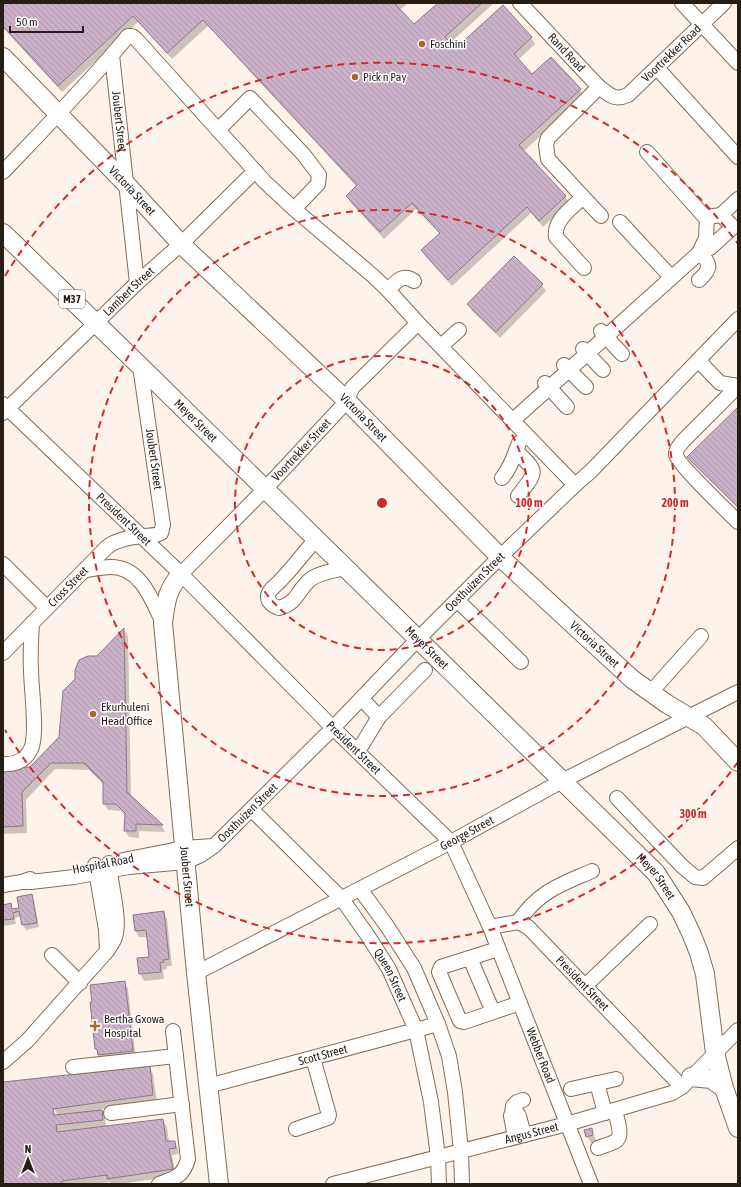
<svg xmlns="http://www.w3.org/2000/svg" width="741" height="1187" viewBox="0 0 741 1187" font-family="'Asap Condensed',sans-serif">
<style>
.shadow{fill:#0003;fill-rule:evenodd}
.building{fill:url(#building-back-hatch);stroke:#8e768b}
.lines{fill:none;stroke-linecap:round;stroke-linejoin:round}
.minor-casing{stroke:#836c57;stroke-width:16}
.major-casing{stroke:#836c57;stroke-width:20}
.minor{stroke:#fff;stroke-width:14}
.major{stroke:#fff;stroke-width:18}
.ring{fill:none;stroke:#d62828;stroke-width:2;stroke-dasharray:7 5}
.poi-dot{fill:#a7682e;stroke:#fff;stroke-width:1.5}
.labels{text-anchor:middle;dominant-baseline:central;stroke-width:3;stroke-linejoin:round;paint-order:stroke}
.shield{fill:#fff;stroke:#67615b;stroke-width:1}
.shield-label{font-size:11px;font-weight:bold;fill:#261d15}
.poi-label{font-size:12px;fill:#261d15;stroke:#fff;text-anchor:start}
.street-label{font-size:12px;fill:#261d15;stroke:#fff}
.centre{fill:#d62828;stroke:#fff;stroke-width:2}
.ring-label{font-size:12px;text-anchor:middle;font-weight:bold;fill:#d62828;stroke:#fff;stroke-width:3;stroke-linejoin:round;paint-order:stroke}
</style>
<defs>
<pattern id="building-back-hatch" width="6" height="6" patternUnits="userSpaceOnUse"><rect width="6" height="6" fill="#cab1c7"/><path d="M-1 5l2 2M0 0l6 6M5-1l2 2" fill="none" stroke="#ad98aa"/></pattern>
</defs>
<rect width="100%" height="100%" fill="#fef3ea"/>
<!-- shadow -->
<g class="shadow">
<polygon points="3,3 408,3 400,10 414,26 439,3 494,3 450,43 456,49 531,37 535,44 518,60 532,76 580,90 584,96 523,152 565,196 569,203 543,227 531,213 452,286 426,257 422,251 440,234 416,209 384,239 351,203 347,196 357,187 208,26 172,59 138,22 62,92 3,28"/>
<polygon points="514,257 542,285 546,291 500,338 472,311 468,304"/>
<polygon points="738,408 738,508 691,462 689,457"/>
<polygon points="124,630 128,636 131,797 162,826 165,832 139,831 139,838 129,837 125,831 126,816 121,811 108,810 104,803 104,785 89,770 55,769 26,800 27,833 3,834 3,769 30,768 60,738 97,657"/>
<polygon points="31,895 34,900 39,927 26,930 23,925 21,916 15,918 16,924 3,926 3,906 10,904 13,909 20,908"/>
<polygon points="163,912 167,919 172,966 167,966 167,969 163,970 164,979 144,981 140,974 150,958 148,937 139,937 136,931"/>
<polygon points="124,982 128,989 136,1058 103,1061 96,1049"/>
<path d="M149,1067L153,1074L157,1102L101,1109L105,1117L106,1127L163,1120L167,1127L169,1142H174L178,1149L179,1154L172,1155L176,1176L120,1184H111L110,1182L93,1184H3V1083ZM52,1104L58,1116H56L50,1105Z"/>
<polygon points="591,1129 597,1142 591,1143 587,1136"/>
</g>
<!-- building -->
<g class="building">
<polygon points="3,3 397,3 395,4 414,24 438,3 482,3 445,37 456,48 503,5 532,37 514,54 532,74 551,57 581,89 519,145 566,196 539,221 527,207 448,280 421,250 440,233 412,203 380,232 346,196 357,185 203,20 167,53 133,16 58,86 3,26"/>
<polygon points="514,256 543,284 496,332 467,304"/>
<polygon points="738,407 738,507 687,457"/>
<polygon points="124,628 127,792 163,825 136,824 136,831 124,831 125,813 116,804 103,804 103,782 84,763 51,763 22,792 23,826 3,827 3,768 30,767 59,737 63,691 75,679 75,670 79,660 88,656 97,656"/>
<polygon points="32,894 37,923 22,925 19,911 13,913 14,919 3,920 3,905 11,903 12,909 19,908 17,897"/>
<polygon points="164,911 169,959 163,960 164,962 160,963 161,972 139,974 137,958 149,957 146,930 135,931 133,915"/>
<polygon points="125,981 133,1051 98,1055 97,1049 95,1049 90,1002 92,1002 90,985"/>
<polygon points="150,1066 153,1095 53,1109 54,1115 102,1110 103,1120 56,1125 57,1132 163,1119 166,1141 175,1141 176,1148 169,1149 173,1169 107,1179 107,1175 62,1181 62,1184 3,1184 3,1082"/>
<polygon points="592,1128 593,1135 586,1137 584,1130"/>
</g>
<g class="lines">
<!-- minor casing -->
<g class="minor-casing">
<g id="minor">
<path id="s1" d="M520,3L599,87C610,95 614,101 628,95L724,3"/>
<polyline points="682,3 738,63"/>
<path id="s2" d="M112,55L137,283"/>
<polyline points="657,68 738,157"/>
<path d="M3,172C46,127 89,83 128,36H132L136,39L218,130"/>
<polyline points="583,197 548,159 546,145 548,138 599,87"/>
<polyline points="294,209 265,182 218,130 250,98 304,155 319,175 318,184 294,209 372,275 388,290 418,323 575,485"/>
<polyline points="721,215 738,199"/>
<polyline points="620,222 671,277"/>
<polyline points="699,253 706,238 707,217"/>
<path d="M699,253C712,264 711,269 699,280"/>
<path d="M584,268L556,237C553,220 573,207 583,197L601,216"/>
<path d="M388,290C396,282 402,273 414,281"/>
<polyline points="601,331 622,354"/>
<polyline points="441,346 459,330"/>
<polyline points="583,349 603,370"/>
<polyline points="698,360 720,383 738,386"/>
<polyline points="564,365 586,387"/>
<polyline points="545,383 567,407"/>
<path d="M738,386L683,441C680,445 675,450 676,455C678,464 728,512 738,522"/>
<path id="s3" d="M3,404L181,574L333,728L451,842L490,927L591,1184"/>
<path id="s4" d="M3,413L137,283L181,244L255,171"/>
<polyline points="512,421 699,253 710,248 733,227 721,215 707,217 703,215 647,152"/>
<path d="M516,451C539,473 537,471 518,496"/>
<path d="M502,478C511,467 514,456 519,443"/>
<path d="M316,539C303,554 292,569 278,583C275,586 269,590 268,595C267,602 273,606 279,608C298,603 297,590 311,579C320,572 334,571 344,568"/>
<polyline points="3,564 47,608"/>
<path d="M86,570C94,569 103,567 111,567C141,567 152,600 163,623"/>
<path id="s5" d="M181,574L265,489L347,401L352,388L418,323"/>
<polyline points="457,600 521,662"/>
<path id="s6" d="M3,653L107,547C116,540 131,537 143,536C150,536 155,536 161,533L163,525L140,366"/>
<polyline points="651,692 701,636"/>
<polyline points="362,699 379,717"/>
<polyline points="358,751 379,717 425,670"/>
<path d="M3,764C15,765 25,761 31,749C38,734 31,688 31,670C30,654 31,639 32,623"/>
<polyline points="617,798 682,866 695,877 703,878 738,848"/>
<path id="s7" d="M252,810L342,899L368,936L389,969L416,1030L431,1102L438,1157L439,1184"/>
<polyline points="123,860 184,848 213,846"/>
<polyline points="95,865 106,930 107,951"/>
<path id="s8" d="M22,882H31L74,877L129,867L186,862L201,855L214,846L333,728L417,640L500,557L575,485L591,471L738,319"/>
<polyline points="3,885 22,882 30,879"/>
<polyline points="360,889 387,926 414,968 438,1024 449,1056 455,1092 461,1151 462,1184"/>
<path d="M518,922C539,891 560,885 592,871"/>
<path id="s9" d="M490,927L518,922L528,927L682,1087"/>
<polyline points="498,949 441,967 439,972 460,1021 464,1022 520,1003"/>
<polyline points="52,955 80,983"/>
<polyline points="470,958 493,1012"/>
<path id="s10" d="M196,973L451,842L562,781L738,692"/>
<polyline points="585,986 650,924"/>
<path d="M3,1062L27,1041L107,951C110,946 114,942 115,937C121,919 110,883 109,863"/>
<polyline points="73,1067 176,1056"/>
<polyline points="597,1083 605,1113"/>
<path id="s11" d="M208,1086L438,1024"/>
<polyline points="571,1089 616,1079"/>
<polyline points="111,1113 182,1104"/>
<polyline points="512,1114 513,1106 517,1102 523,1100"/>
<polyline points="296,1129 328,1118 329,1115 313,1058"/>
<polyline points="515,1137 511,1116 517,1113 519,1116 524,1135"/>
<path d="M598,1148C603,1146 611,1144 616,1141C624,1135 616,1118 615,1110"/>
<path d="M159,1184C175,1178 183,1177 188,1159L173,1031"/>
<path id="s12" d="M333,1184L567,1124L672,1093L682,1087L738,1030"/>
</g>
</g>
<!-- major casing -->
<g class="major-casing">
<g id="major">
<path id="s13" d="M3,57L127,185L181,244L347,401L500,557L632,679L667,704L704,726L738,762"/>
<path id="s14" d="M3,233L140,366L656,873L681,912L691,933L699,953L705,974L715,1053L724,1088L738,1128"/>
<path id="s15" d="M181,574C166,591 166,602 163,623L196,973L219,1184"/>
<polyline points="691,1077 711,1079 724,1088"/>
</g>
</g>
<!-- minor -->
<use href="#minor" class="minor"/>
<!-- major -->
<use href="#major" class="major"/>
</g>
<!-- distance rings -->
<g class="ring">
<circle cx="382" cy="503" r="147"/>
<circle cx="382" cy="503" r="293"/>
<path d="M738 762A440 440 0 0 1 5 730M5 276A440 440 0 0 1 738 244"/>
</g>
<!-- markers -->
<g class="poi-dot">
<circle cx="422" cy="44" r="4"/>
<circle cx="355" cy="77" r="4"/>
<circle cx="93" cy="714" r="4"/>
<path d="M93 1020h4v4h4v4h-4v4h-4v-4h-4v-4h4z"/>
</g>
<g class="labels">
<!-- shield labels -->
<rect class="shield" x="59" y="290" width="26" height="18" rx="3"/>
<g class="shield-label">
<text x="72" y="299">M37</text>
</g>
<!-- poi labels -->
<g class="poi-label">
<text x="430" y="44">Foschini</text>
<text x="363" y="77">Pick n Pay</text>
<text x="101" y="707">Ekurhuleni<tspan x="101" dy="14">Head Office</tspan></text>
<text x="104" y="1019">Bertha Gxowa<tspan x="104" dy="14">Hospital</tspan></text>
</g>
<!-- street labels -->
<g class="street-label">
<text stroke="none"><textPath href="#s1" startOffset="68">Rand Road</textPath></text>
<text stroke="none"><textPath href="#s1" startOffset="208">Voortrekker Road</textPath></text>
<text stroke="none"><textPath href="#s2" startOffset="67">Joubert Street</textPath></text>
<text stroke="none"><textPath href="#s13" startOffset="186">Victoria Street</textPath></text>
<text stroke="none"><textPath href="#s4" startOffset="175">Lambert Street</textPath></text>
<text stroke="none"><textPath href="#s13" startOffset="510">Victoria Street</textPath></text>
<text stroke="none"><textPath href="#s14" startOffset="269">Meyer Street</textPath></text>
<text stroke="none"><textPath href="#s5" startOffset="173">Voortrekker Street</textPath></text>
<text transform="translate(154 459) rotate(82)">Joubert Street</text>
<text stroke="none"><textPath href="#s3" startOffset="167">President Street</textPath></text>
<text stroke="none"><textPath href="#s8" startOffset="569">Oosthuizen Street</textPath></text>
<text stroke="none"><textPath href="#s6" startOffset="93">Cross Street</textPath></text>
<text stroke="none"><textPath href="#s13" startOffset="834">Victoria Street</textPath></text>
<text stroke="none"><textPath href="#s14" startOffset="593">Meyer Street</textPath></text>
<text stroke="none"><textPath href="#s3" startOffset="491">President Street</textPath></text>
<text stroke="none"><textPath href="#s8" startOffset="245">Oosthuizen Street</textPath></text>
<text stroke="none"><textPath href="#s10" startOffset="305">George Street</textPath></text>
<text transform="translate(103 864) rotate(-11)">Hospital Road</text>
<text stroke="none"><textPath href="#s15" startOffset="308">Joubert Street</textPath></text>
<text stroke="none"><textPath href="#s14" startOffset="917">Meyer Street</textPath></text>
<text stroke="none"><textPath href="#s7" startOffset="217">Queen Street</textPath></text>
<text stroke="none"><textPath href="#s9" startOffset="118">President Street</textPath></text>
<text stroke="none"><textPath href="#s11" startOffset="119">Scott Street</textPath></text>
<text stroke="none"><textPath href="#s3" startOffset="858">Webber Road</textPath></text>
<text stroke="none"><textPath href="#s12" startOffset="205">Angus Street</textPath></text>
</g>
</g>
<circle cx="382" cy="503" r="6" class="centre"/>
<g class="ring-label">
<text x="529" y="507">100 m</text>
<text x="675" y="507">200 m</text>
<text x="693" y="818">300 m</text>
</g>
<!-- border -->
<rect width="741" height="1187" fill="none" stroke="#261d15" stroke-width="8"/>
<!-- north arrow -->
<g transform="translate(28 1159)" stroke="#ffffff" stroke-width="3" paint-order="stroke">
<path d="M0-3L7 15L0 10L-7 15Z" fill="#261d15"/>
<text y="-6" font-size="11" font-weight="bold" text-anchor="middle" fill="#261d15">N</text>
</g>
<!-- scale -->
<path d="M10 26v6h73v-6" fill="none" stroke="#261d15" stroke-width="2"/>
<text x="16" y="26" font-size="12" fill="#261d15" stroke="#ffffff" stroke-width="3" paint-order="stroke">50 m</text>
</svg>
